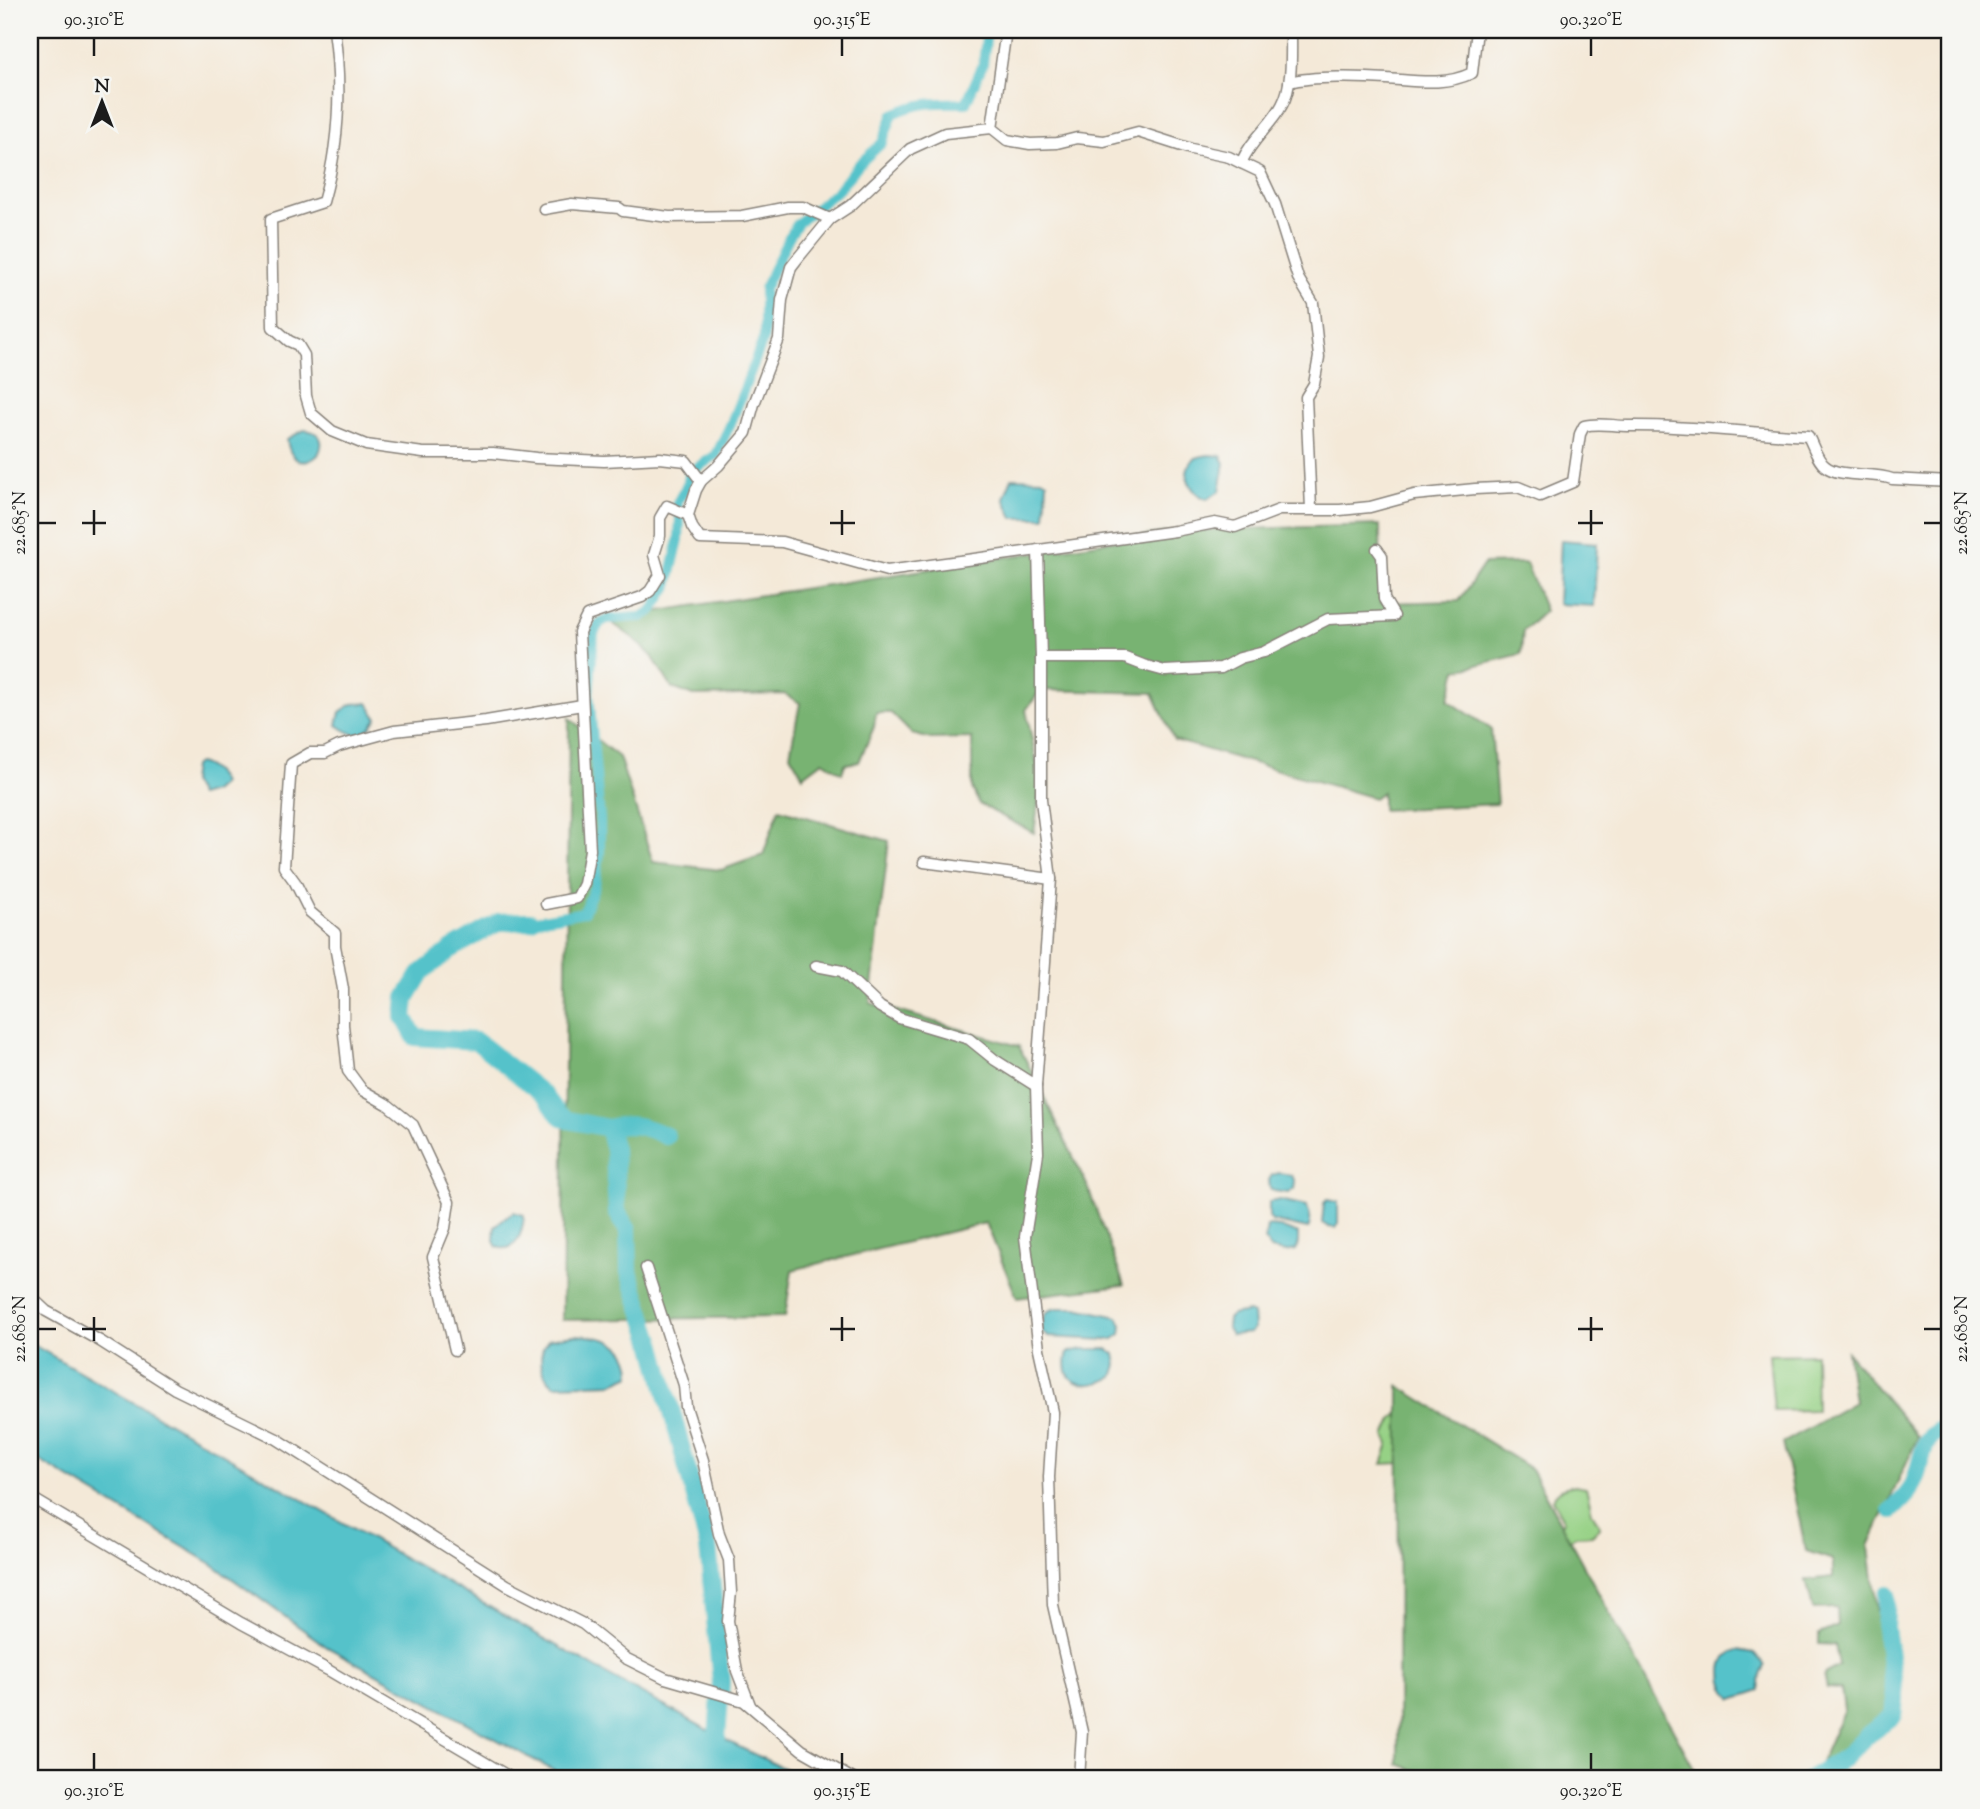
<svg xmlns="http://www.w3.org/2000/svg" width="1980" height="1809" viewBox="0 0 1980 1809" font-family="'Sorts Mill Goudy',serif">
<style>
.green{fill:#96d185;stroke:#597650;stroke-width:2}
.forest{fill:#78b372;stroke:#4a6847;stroke-width:2}
.water{fill:#54c2ca;stroke:#386f73;stroke-width:2}
.lines{fill:none;stroke-linecap:round;stroke-linejoin:round}
.canal{stroke:#54c2ca;stroke-width:10}
.river{stroke:#54c2ca;stroke-width:18}
.minor-casing{stroke:#88827a;stroke-width:13}
.minor{stroke:#fff;stroke-width:10}
.ticks{fill:none;stroke:#1c1c1c;stroke-width:2.5}
.neatline{fill:none;stroke:#1c1c1c;stroke-width:2.5}
.ticks-label{font-size:18px;text-anchor:middle;fill:#1c1c1c}
</style>
<rect width="100%" height="100%" fill="#f6f6f2"/>
<filter id="ink" filterUnits="userSpaceOnUse"><feTurbulence type="fractalNoise" baseFrequency=".0143" numOctaves="2"/><feDisplacementMap in="SourceGraphic" scale="14" xChannelSelector="R" yChannelSelector="G"/><feConvolveMatrix kernelMatrix="1 2 1 2 8 2 1 2 1" color-interpolation-filters="sRGB"/></filter>
<filter id="wash" filterUnits="userSpaceOnUse"><feTurbulence type="fractalNoise" baseFrequency=".00686" numOctaves="4" result="noise"/><feDisplacementMap in="SourceGraphic" scale="28" xChannelSelector="R" yChannelSelector="G"/><feGaussianBlur stdDeviation="1.57" result="paint"/><feColorMatrix in="noise" values="0 0 0 0 0 0 0 0 0 0 0 0 0 0 0 0 0 1.4 0 .05"/><feComposite in="paint" operator="in"/></filter>
<g filter="url(#wash)">
<rect width="100%" height="100%" fill="#f4e9d8"/>
<!-- green -->
<g class="green">
<polygon points="1815,1354 1816,1410 1774,1411 1769,1355"/>
<polygon points="1401,1412 1401,1463 1382,1464 1389,1444 1385,1436 1392,1420"/>
<path d="M1575,1485L1586,1487L1592,1512L1600,1527L1592,1535L1575,1536L1568,1540L1558,1531L1564,1521L1552,1500C1557,1489 1564,1487 1575,1485Z"/>
</g>
<!-- forest -->
<g class="forest">
<polygon points="1380,525 1381,603 1459,601 1484,564 1526,563 1545,611 1523,631 1521,654 1457,670 1448,700 1491,729 1497,804 1382,810 1382,792 1374,798 1174,740 1153,693 1041,690 1026,710 1041,784 1034,833 979,804 972,788 972,738 931,739 912,734 891,713 876,713 874,727 859,762 845,764 842,773 823,761 803,776 790,754 800,703 784,694 694,696 672,688 652,656 633,638 607,619 1175,531"/>
<polygon points="569,718 619,757 653,862 721,870 763,855 779,809 889,841 870,1003 1019,1046 1086,1183 1124,1285 1017,1298 986,1223 792,1270 785,1317 562,1320"/>
<polygon points="1847,1352 1918,1437 1869,1546 1889,1712 1816,1773 1844,1709 1841,1689 1827,1688 1824,1674 1839,1666 1835,1645 1819,1644 1819,1634 1838,1626 1837,1608 1813,1609 1806,1580 1833,1577 1833,1560 1806,1551 1783,1443 1854,1402"/>
<polygon points="1399,1386 1531,1469 1700,1779 1438,1779 1398,1764"/>
</g>
<!-- water -->
<g class="water">
<path d="M304,430C319,431 326,440 318,455C302,469 289,459 287,439Z"/>
<path d="M1209,455L1221,456L1225,463L1220,491L1207,499C1193,495 1180,475 1192,461C1196,456 1203,456 1209,455Z"/>
<polygon points="1012,478 1042,479 1047,482 1045,518 1013,518 1004,498"/>
<polygon points="1561,540 1597,543 1594,606 1558,604"/>
<path d="M368,703L377,718C365,738 356,739 337,725L340,712L352,704Z"/>
<path d="M198,763C208,765 219,774 222,784L213,792L199,796L191,782L193,766Z"/>
<polygon points="1279,1173 1291,1175 1295,1181 1294,1189 1288,1193 1274,1191 1270,1188 1269,1180 1272,1175"/>
<path d="M1280,1200L1306,1206C1311,1214 1312,1221 1308,1229L1272,1221L1269,1217V1202Z"/>
<polygon points="1327,1200 1338,1202 1338,1224 1335,1228 1329,1227 1322,1223 1324,1203"/>
<path d="M513,1212L524,1215C523,1231 517,1254 497,1247L494,1241L495,1226Z"/>
<polygon points="1267,1226 1280,1227 1298,1234 1298,1246 1296,1250 1285,1252 1271,1249 1265,1240"/>
<path d="M1057,1308H1077L1118,1317L1122,1325L1121,1334L1114,1339L1106,1340L1048,1337L1042,1332C1042,1319 1043,1311 1057,1308Z"/>
<polygon points="1248,1312 1253,1314 1254,1328 1250,1333 1231,1335 1227,1328 1228,1319 1232,1315"/>
<path d="M572,1335C601,1336 631,1339 631,1375L613,1383L554,1385C540,1373 536,1353 549,1339Z"/>
<polygon points="30,1343 606,1674 737,1746 806,1779 569,1779 327,1647 212,1564 30,1455"/>
<path d="M1083,1349H1108L1115,1354L1117,1365L1113,1377C1088,1390 1059,1387 1068,1352Z"/>
<path d="M1738,1650L1754,1653L1765,1665L1759,1681L1760,1690L1733,1699C1719,1684 1716,1657 1738,1650Z"/>
</g>
<g class="lines">
<!-- canal -->
<path class="canal" d="M530,921L584,912L595,885L600,854V819L589,694L594,633L600,623L607,619L642,617L653,610L668,586L679,539L680,518L677,503L688,483L689,473L716,455L731,423L764,337V289L789,237L798,223L839,189L859,164L882,143L893,114C919,102 937,102 966,103L983,64L987,30"/>
<!-- river -->
<g class="river">
<polyline points="530,921 499,922 452,949 421,973 406,998 404,1017 415,1037 476,1041 545,1096 559,1115 568,1120 608,1128 614,1149 617,1212 628,1230 629,1272 654,1346 708,1546 721,1682 714,1779"/>
<path d="M608,1128C632,1122 644,1126 666,1136"/>
<path d="M1892,1510C1898,1504 1906,1497 1911,1489C1925,1464 1916,1435 1950,1426"/>
<polyline points="1809,1779 1844,1758 1866,1736 1893,1716 1895,1698 1885,1628 1887,1595"/>
</g>
</g>
</g>
<g filter="url(#ink)">
<g class="lines">
<!-- minor casing -->
<g class="minor-casing">
<g id="minor">
<path d="M334,30C342,87 339,146 323,202L271,219L273,327L289,341L298,345L304,355L306,396L311,413L332,431L366,445L423,453H493L536,458L604,461L660,458L686,461L701,481"/>
<path d="M1006,30L992,128L945,133L910,149L850,206L830,219L798,258L791,267L782,300L779,339L754,404L746,433L718,466L701,481L696,490L688,515L692,527L700,539L782,542L887,571L1175,531L1215,523L1235,527L1279,510H1340L1370,507L1414,495L1475,489L1518,487L1540,496L1573,482L1580,434L1584,426C1598,422 1613,426 1628,426C1688,425 1748,433 1808,436C1813,445 1817,460 1825,466C1839,478 1874,472 1892,479L1950,482"/>
<path d="M1289,82C1312,76 1362,77 1387,79C1417,81 1445,86 1472,73L1477,30"/>
<path d="M992,128L1007,140L1030,144L1057,143L1077,138L1104,141L1138,132L1191,149L1229,157L1241,163C1252,138 1271,126 1282,105C1293,86 1291,52 1291,30"/>
<polyline points="1241,163 1260,172 1275,204 1298,278 1313,303 1319,357 1314,384 1306,397 1311,509"/>
<polyline points="544,209 572,204 619,208 623,211 669,217 742,216 788,207 803,207 830,219"/>
<polyline points="1038,550 1041,658 1041,800 1051,879 1036,1086 1038,1153 1025,1237 1039,1349 1053,1412 1049,1477 1053,1605 1082,1732 1079,1779"/>
<polyline points="1041,658 1125,658 1143,665 1165,671 1221,668 1240,658 1264,652 1328,619 1394,616 1384,599 1382,556 1377,549"/>
<polyline points="924,862 1051,879"/>
<polyline points="546,904 577,898 584,884 590,850 579,632 587,616 642,597 650,591 660,575 654,555 660,536 660,518 667,506 688,515"/>
<polyline points="816,966 842,971 880,1007 899,1018 969,1039 995,1060 1036,1086"/>
<polyline points="646,1268 684,1385 686,1407 703,1460 719,1534 729,1560 731,1592 728,1621 737,1671 750,1705"/>
<polyline points="30,1296 46,1311 100,1341 175,1389 277,1439 507,1585 583,1624 625,1658 665,1678 744,1701 802,1750 853,1779"/>
<polyline points="455,1350 433,1257 445,1228 449,1202 413,1125 388,1105 362,1090 348,1071 343,1025 343,989 335,946 335,933 310,912 295,882 284,867 291,764 310,753 325,753 339,746 394,731 486,721 582,705"/>
<polyline points="30,1497 241,1623 328,1670 513,1779"/>
</g>
</g>
<!-- minor -->
<use href="#minor" class="minor"/>
</g>
</g>
<!-- ticks -->
<path class="ticks" d="M94,38V56M842,38V56M1591,38V56M94,510V535M842,510V535M1591,510V535M38,523H56M82,523H106M830,523H855M1578,523H1603M1924,523H1941M94,1317V1341M842,1317V1341M1591,1317V1341M38,1329H56M82,1329H106M830,1329H855M1578,1329H1603M1924,1329H1941M94,1753V1770M842,1753V1770M1591,1753V1770"/>
<!-- margin -->
<rect width="1980" height="1809" fill="none" stroke="#f6f6f2" stroke-width="77"/>
<!-- north arrow -->
<g transform="translate(102 102)" stroke="#f6f6f2" stroke-width="5" paint-order="stroke">
<path d="M0-5L12 26L0 18L-12 26Z" fill="#1c1c1c"/>
<text y="-10" font-size="19" font-weight="bold" text-anchor="middle" fill="#1c1c1c">N</text>
</g>
<rect x="38" y="38" width="1903" height="1732" class="neatline"/>
<g class="ticks-label">
<text x="94" y="25">90.310°E</text>
<text x="842" y="25">90.315°E</text>
<text x="1591" y="25">90.320°E</text>
<text transform="translate(19 523) rotate(-90)" y="6">22.685°N</text>
<text transform="translate(1961 523) rotate(-90)" y="6">22.685°N</text>
<text transform="translate(19 1329) rotate(-90)" y="6">22.680°N</text>
<text transform="translate(1961 1329) rotate(-90)" y="6">22.680°N</text>
<text x="94" y="1796">90.310°E</text>
<text x="842" y="1796">90.315°E</text>
<text x="1591" y="1796">90.320°E</text>
</g>
</svg>
